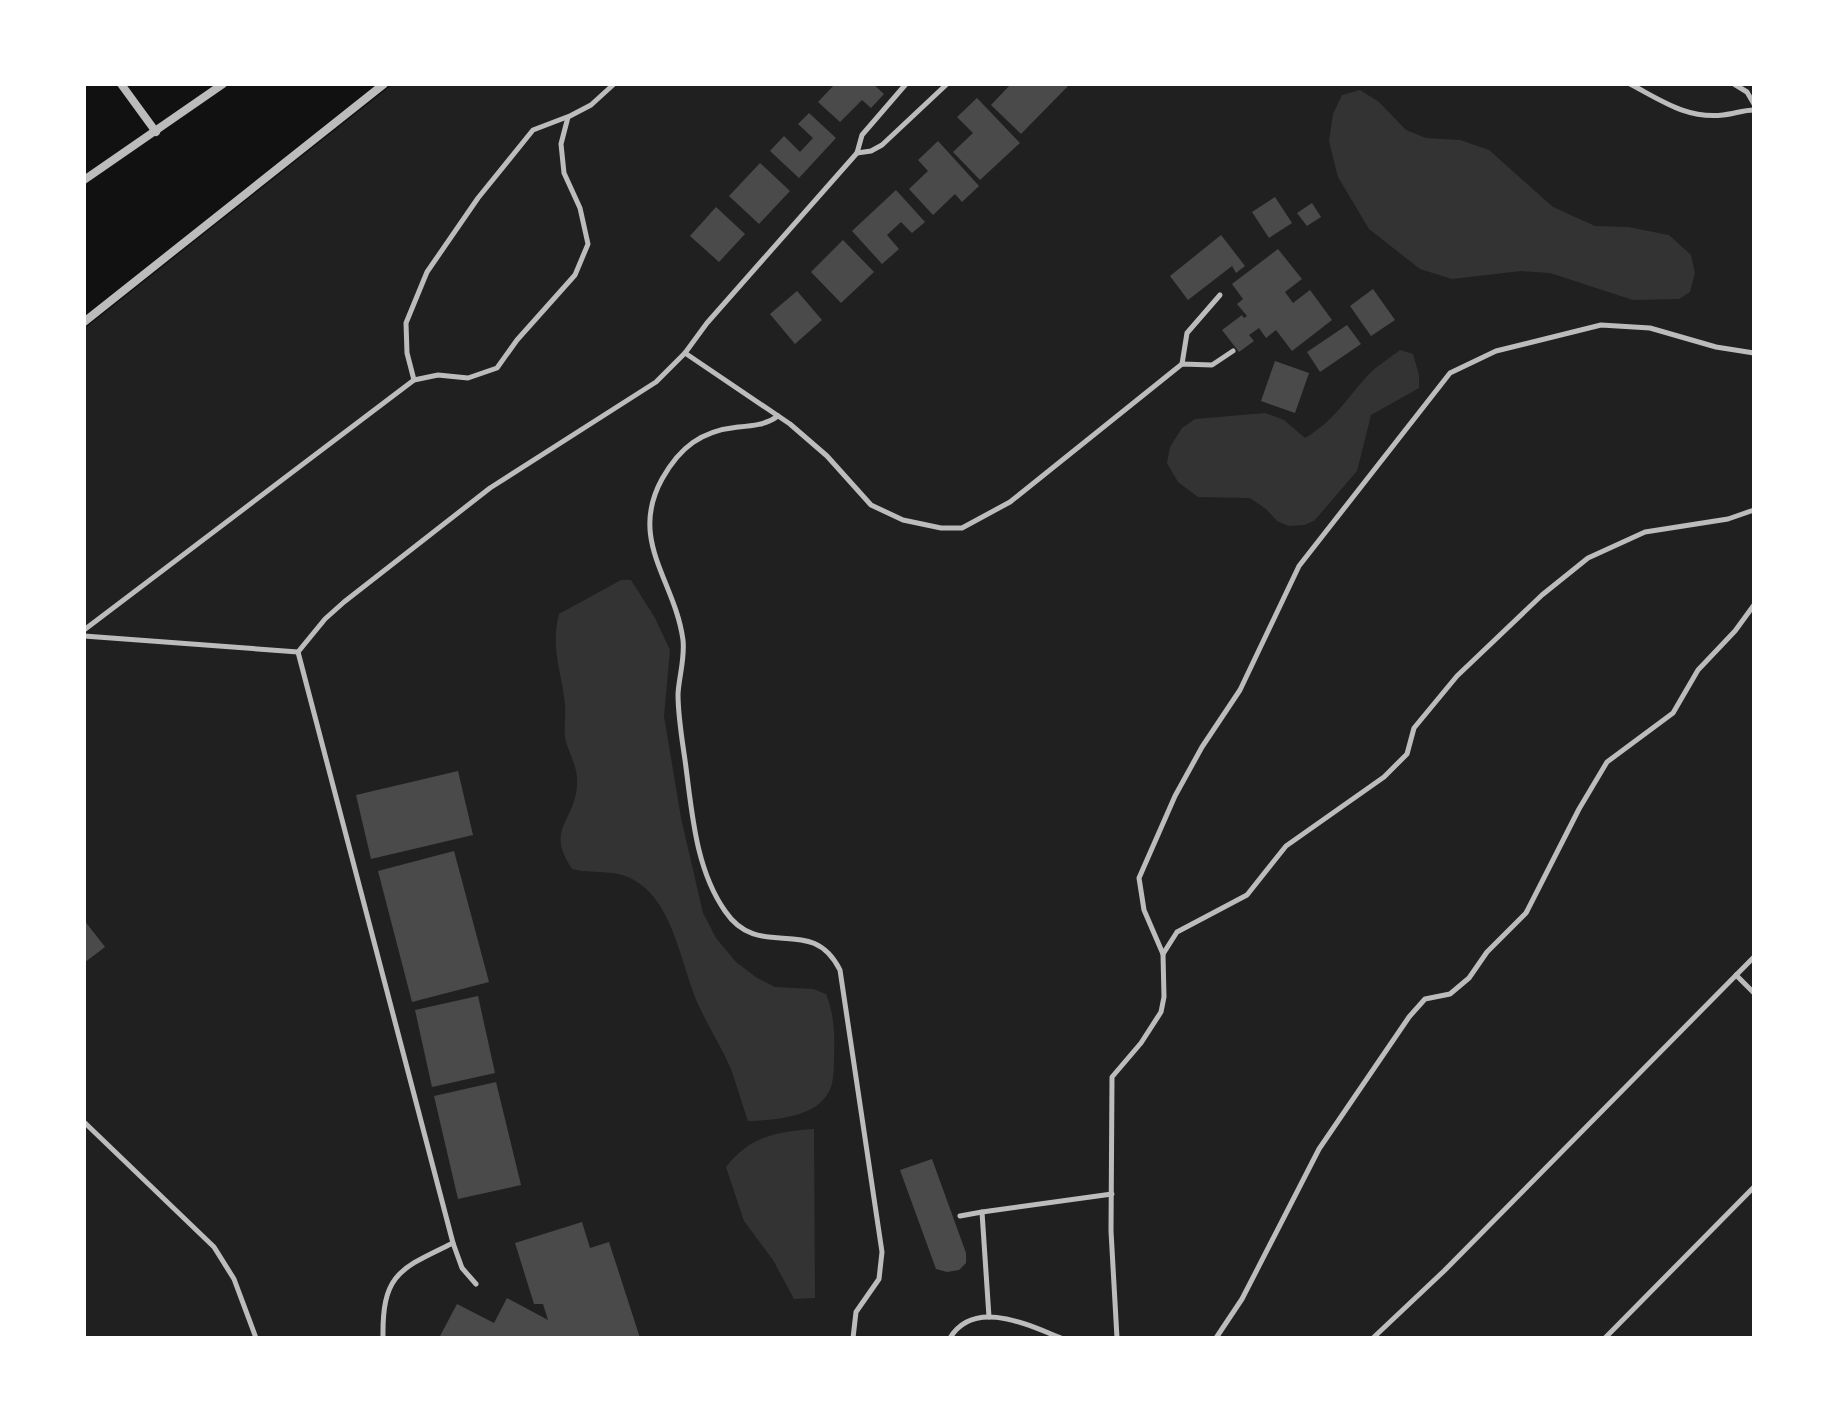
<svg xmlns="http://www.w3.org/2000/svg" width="1838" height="1422" viewBox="0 0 1838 1422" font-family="'Archivo Narrow',sans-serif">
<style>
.green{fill:#202020}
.water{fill:#333}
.building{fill:#4a4a4a}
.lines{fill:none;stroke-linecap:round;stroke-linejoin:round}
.service{stroke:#bcbcbc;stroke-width:5}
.minor{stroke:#bcbcbc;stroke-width:8}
</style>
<rect width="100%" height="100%" fill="#111"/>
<!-- green -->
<polygon class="green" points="393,84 1754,84 1754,1338 84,1338 84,329"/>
<!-- water -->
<g class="water">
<polygon points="1360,90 1379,102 1406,130 1426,138 1460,140 1489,150 1553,207 1595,226 1628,227 1669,235 1691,255 1695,273 1690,292 1679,299 1633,300 1550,273 1521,271 1452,279 1420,269 1369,229 1338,177 1329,141 1333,114 1342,95"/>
<path d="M1400,350L1413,354L1419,375V388L1371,415L1357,471L1314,521L1304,525L1289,526L1277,521L1266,509L1250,498L1198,497L1178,482L1167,463L1170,447L1182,428L1195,419L1265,413L1284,420L1305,438C1333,422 1348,397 1369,374C1378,365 1390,358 1400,350Z"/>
<path d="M621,580H631L655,618L670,650L664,716L681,818L703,913L716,938L736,962L757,978L775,987L813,989L826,994C834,1014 835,1034 834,1056C834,1066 834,1078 831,1087C820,1118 774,1120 748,1121C742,1104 737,1086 731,1069C722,1048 709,1028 700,1008C681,969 675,901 632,879C614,869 591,874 572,869C543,826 579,821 577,778C576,765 570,754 566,742C563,731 566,717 565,705C562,671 550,649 559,614Z"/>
<path d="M814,1129L815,1298L794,1299L773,1260L744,1221L726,1167C750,1136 776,1132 814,1129Z"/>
</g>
<!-- building -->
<g class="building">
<polygon points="835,84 873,84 884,94 871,108 862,100 840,122 818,102"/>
<polygon points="1011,84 1070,84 1021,134 991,105"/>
<polygon points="977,98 1020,143 980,180 953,152 973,133 957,117"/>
<polygon points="809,113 836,138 799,178 770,151 784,136 800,152 813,138 798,124"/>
<polygon points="938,141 979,186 962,202 955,194 933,215 909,189 928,171 918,160"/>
<polygon points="760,163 790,191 759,224 729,196"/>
<polygon points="896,190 925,222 912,233 901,222 887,235 899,249 882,264 852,231"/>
<polygon points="1275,197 1292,223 1269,238 1252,212"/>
<polygon points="1312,203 1321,217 1307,226 1297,213"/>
<polygon points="716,207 745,234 719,262 690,236"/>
<polygon points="1221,235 1245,266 1236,273 1232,266 1188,300 1170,276"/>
<polygon points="843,240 874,272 841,303 811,272"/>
<polygon points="1278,249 1302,279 1285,292 1293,303 1310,290 1332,320 1292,351 1276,330 1266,338 1259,328 1249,335 1254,341 1239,352 1222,330 1242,315 1244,318 1247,316 1237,304 1243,299 1232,284"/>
<polygon points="1373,289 1395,320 1371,336 1350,306"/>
<polygon points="797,291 822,320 795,344 770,314"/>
<polygon points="1347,325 1361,344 1320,372 1307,352"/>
<polygon points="1275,361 1309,373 1295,413 1261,401"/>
<polygon points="458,771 473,835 371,859 356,795"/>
<polygon points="454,851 489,982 412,1002 378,871"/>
<polygon points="84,920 105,947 84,963"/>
<polygon points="478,996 495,1073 432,1087 415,1010"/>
<polygon points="496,1082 521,1185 458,1199 434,1096"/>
<polygon points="932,1159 966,1253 966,1263 959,1270 947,1272 936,1269 900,1170"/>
<polygon points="582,1222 590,1248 609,1242 640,1338 439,1338 457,1304 494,1323 507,1298 548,1320 543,1304 534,1304 515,1243"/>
</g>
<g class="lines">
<!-- service -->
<g class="service">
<path d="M1630,84C1661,100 1686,119 1723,115C1734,114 1743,110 1754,110"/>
<polyline points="1734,84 1747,92 1754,104"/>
<polyline points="857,153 871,151 882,145 947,84"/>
<polyline points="685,353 790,424 827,456 871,505 903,520 941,528 962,528 1010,502 1182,364 1212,365 1233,351"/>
<polyline points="1182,364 1187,333 1220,295"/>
<polyline points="414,380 407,353 406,323 427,272 478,198 533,130 567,117"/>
<path d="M778,416C766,425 751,426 738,427C701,431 680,447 662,479C628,541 675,580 683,640C685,659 679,676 678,694C678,716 682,739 685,760C692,811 695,868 725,911C760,963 811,912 840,970L882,1252L879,1279L856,1312L853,1338"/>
<polyline points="84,630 414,380 438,375 468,378 497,368 517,340 575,275 588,244 580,208 564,173 561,144 568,117 591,105 614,84"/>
<polyline points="84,636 298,652 325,619 344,602 490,488 656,382 685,353 707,323 857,153 862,135 906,84"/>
<polyline points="298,652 453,1243 462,1268 476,1284"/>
<polyline points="1163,954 1144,910 1139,878 1175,796 1202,747 1240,690 1299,566 1450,373 1496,351 1601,325 1650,328 1716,347 1754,353"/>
<polyline points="1736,975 1754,993"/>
<polyline points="84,1122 214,1247 234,1279 256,1338"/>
<polyline points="960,1216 982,1212"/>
<polyline points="989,1317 982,1212 1112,1194"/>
<path d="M383,1338C382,1273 400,1269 453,1243"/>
<path d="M950,1338C974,1298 1028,1325 1061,1338"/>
<polyline points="1117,1338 1111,1231 1112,1077 1141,1043 1161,1012 1164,997 1163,954 1177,932 1247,895 1286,846 1384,777 1407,754 1414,728 1457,676 1542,595 1588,558 1645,532 1728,519 1754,510"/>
<polyline points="1216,1338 1242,1299 1319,1149 1409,1017 1425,999 1450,994 1469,978 1487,952 1526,913 1579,809 1607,762 1673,713 1698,670 1735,631 1754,605"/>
<polyline points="1373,1338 1444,1271 1754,957"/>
<polyline points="1605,1338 1754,1187"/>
</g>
<!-- minor -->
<g class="minor">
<polyline points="121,84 156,132"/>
<polyline points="84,180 223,84"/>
<polyline points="84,322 384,84"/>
</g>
</g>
<!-- border -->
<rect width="1838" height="1422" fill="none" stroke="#ffffff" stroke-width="172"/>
</svg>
